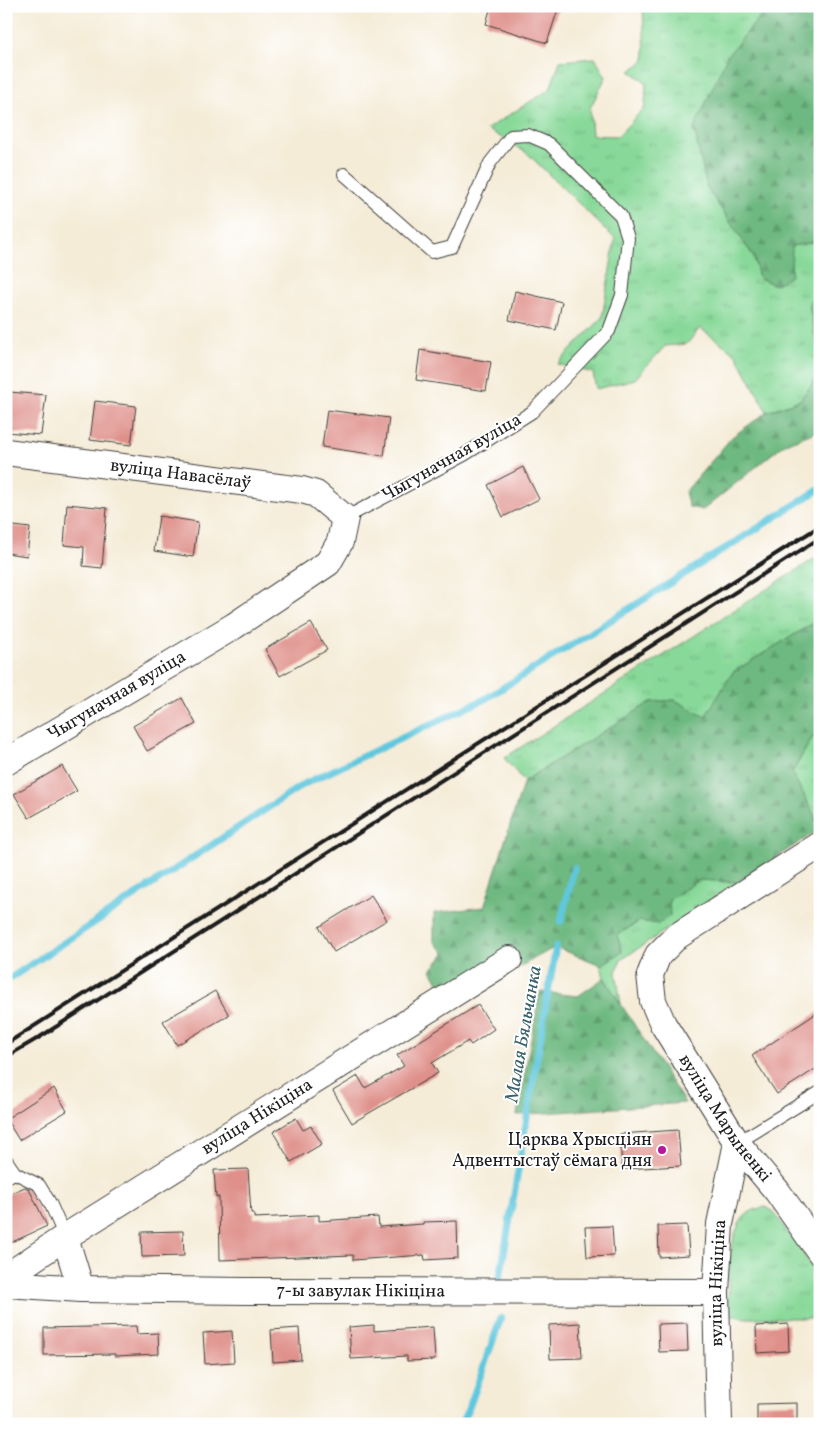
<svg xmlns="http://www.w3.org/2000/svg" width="826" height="1430" viewBox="0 0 826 1430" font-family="Vollkorn,serif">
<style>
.grass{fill:url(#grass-tufts);stroke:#527a5a}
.forest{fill:url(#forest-firs);stroke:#456a4e}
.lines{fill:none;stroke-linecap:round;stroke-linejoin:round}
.stream{stroke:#61c8de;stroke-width:7}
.building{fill:#df908a}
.service-casing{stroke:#3d3b38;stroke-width:14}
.minor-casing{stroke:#3d3b38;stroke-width:28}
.service{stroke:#fff;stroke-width:12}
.minor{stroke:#fff;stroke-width:26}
.rail{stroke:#1c1c1c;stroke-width:4}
.poi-dot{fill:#b5179e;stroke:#fff;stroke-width:2}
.labels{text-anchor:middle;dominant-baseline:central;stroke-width:4;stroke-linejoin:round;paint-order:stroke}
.street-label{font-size:18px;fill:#1c1c1c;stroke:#fff}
.poi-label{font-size:18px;fill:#1c1c1c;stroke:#fff;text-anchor:end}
.water-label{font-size:19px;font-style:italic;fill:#38616a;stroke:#fff}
</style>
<defs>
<pattern id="grass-tufts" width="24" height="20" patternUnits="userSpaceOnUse" patternTransform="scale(1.25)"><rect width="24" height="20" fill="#88d999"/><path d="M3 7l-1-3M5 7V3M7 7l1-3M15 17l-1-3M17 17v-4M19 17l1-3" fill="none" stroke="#75ba83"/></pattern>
<pattern id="forest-firs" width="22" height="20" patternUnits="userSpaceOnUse" patternTransform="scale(1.25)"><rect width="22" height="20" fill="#6eb981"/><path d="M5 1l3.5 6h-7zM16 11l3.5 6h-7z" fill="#5f9e6f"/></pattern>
</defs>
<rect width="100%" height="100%" fill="#fff"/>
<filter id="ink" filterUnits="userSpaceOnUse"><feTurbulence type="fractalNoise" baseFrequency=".02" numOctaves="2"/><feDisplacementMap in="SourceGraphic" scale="10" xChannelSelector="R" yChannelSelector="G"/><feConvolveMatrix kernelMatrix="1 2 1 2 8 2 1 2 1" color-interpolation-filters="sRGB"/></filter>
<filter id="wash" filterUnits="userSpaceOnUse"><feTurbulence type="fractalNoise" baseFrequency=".0096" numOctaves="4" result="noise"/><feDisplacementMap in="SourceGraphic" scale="20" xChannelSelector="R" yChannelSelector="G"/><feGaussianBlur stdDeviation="1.12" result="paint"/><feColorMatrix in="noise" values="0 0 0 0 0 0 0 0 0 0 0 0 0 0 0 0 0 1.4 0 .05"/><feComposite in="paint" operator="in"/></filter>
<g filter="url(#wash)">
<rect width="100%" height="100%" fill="#f5ecd8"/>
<!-- grass -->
<g class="grass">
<polygon points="643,6 767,6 707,188 754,257 759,278 791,246 813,242 820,233 820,287 809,305 820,358 820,374 800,400 767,412 736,354 700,328 687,344 665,346 635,379 596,389 593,373 557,364 602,318 615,239 527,153 487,129 550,89 560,61 595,58 606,77 590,108 592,135 618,136 645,107 646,82 630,71 645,60"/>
<polygon points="820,555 820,619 733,672 705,718 675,700 651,702 524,781 504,758"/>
<polygon points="820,735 820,826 792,773 812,738"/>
<polygon points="699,880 738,882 621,960 616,972 621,1004 604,978 601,965 622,952 617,935 640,921 658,924 669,900"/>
<path d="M765,1207L773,1211L820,1278V1318H745L728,1315C729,1289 725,1227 750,1212C755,1209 761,1208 765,1207Z"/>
</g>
<!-- forest -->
<g class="forest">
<polygon points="767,6 820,6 820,233 814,242 792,246 791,276 775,285 759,278 754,257 707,188 694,129 727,56 766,10"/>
<polygon points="820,287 820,358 809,305"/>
<polygon points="820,374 820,430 783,445 703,510 689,507 685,492 732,437 767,412 800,400"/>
<polygon points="820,619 820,735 812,738 792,773 820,826 820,829 738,882 699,880 669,900 670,916 658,924 640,921 617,935 622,952 601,965 555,947 482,988 442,989 431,970 445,953 434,942 434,913 484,907 524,781 651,702 675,700 705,717 733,672"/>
<polygon points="604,978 685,1103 517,1115 540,992 578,996"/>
</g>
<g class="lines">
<!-- stream -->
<g class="stream">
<polyline points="561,921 574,868"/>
<polyline points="6,981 304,784 485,699 820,489"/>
<polyline points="500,1277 556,946"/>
<polyline points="461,1424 470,1405 501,1318"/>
</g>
</g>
<g id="blocks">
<!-- building -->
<g class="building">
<polygon points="491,6 559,6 547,43 486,24"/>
<polygon points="515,291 562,302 556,330 509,320"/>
<polygon points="420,350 491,362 486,391 416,380"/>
<polygon points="9,392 46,395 41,435 6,432"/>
<polygon points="95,401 136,406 131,445 90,440"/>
<polygon points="327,410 389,418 384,456 322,447"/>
<polygon points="523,467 539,499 503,517 488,485"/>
<polygon points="67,504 107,508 102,568 83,566 84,547 64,545"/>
<polygon points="159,516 198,522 193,557 154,551"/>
<polygon points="6,525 30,528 27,556 6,553"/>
<polygon points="311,623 327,650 280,676 265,649"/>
<polygon points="182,698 196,724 147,751 133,726"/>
<polygon points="62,766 77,791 29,818 14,794"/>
<polygon points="371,895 387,920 334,952 319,927"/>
<polygon points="215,991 229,1015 177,1045 163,1021"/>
<polygon points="478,1005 494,1029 471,1045 468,1041 432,1063 438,1073 352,1123 333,1091 358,1076 365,1088 404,1066 397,1055"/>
<polygon points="820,1011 820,1066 777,1094 752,1056"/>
<polygon points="54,1088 67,1111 19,1140 6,1119"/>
<polygon points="296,1118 303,1130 311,1126 322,1144 291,1162 273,1132"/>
<polygon points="678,1130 681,1166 622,1169 620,1134"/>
<polygon points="248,1169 251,1213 254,1213 254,1218 319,1215 319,1221 378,1217 379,1227 423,1224 423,1222 457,1221 458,1258 425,1260 424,1255 353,1260 353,1255 220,1260 219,1197 216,1197 214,1170"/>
<polygon points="25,1187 29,1189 47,1226 6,1245 6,1195"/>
<polygon points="687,1225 689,1255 659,1257 658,1226"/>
<polygon points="612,1226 614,1256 587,1257 585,1227"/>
<polygon points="183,1231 184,1256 142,1257 141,1232"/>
<polygon points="580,1323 582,1358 550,1359 549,1325"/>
<polygon points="687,1323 688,1351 659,1352 658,1324"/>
<polygon points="788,1324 789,1351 757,1353 756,1326"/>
<polygon points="374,1325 374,1331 433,1327 435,1360 407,1361 407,1356 351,1359 349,1327"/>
<polygon points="136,1326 137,1334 158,1333 159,1354 115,1356 115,1354 44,1355 44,1328"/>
<polygon points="299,1328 301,1360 273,1362 271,1330"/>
<polygon points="232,1331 234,1362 205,1364 203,1333"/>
<polygon points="797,1403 797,1424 757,1424 757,1404"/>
</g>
</g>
</g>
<g filter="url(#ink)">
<use href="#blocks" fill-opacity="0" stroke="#3d3b38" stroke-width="1"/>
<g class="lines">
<!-- service casing -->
<g class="service-casing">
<g id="service">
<polyline points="344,174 432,252 452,247 490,163 511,136 528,135 549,144 621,216 628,238 622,295 609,331 532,412 464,455 345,518"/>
<polyline points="737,1143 820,1092"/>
<polyline points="6,1160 15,1173"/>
<polyline points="6,1177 15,1173 39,1185 50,1203 65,1237"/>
</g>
</g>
<!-- minor casing -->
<g class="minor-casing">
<g id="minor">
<path id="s1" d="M6,452L302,490L316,494L345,518L340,542L328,563L234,626L6,762"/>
<path id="s2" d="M820,845L676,937L658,955L650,975L653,1001L663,1024L737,1143L777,1191L820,1252"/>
<polyline points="65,1237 81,1289"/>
<path id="s3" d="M6,1277L65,1237L509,959"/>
<path id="s4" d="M6,1284L81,1289L246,1291L716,1292"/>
<path id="s5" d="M719,1424L716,1292L720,1224L737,1143"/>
</g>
</g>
<!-- service -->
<use href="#service" class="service"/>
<!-- minor -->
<use href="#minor" class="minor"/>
<!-- rail -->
<g class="rail">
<polyline points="6,1044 820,526"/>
<polyline points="6,1057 40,1037 820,538"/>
</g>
</g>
</g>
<!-- markers -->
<circle class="poi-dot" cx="662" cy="1150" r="5"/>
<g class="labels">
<!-- street labels -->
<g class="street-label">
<text transform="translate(452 458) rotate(-30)">Чыгуначная вуліца</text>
<text stroke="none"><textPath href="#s1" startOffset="176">вуліца Навасёлаў</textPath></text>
<text transform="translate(117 696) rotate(-31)">Чыгуначная вуліца</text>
<text stroke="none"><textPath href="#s3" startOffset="298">вуліца Нікіціна</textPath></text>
<text stroke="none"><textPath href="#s2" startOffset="382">вуліца Марыненкі</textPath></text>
<text stroke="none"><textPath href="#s5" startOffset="141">вуліца Нікіціна</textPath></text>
<text stroke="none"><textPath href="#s4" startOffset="355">7-ы завулак Нікіціна</textPath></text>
</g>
<!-- poi labels -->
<g class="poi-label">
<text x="652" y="1140">Царква Хрысціян<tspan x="652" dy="21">Адвентыстаў сёмага дня</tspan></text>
</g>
<!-- water labels -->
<g class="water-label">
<text transform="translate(524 1034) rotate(-80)">Малая Бяльчанка</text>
</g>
</g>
<!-- margin -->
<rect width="826" height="1430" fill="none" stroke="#fff" stroke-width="25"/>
</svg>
